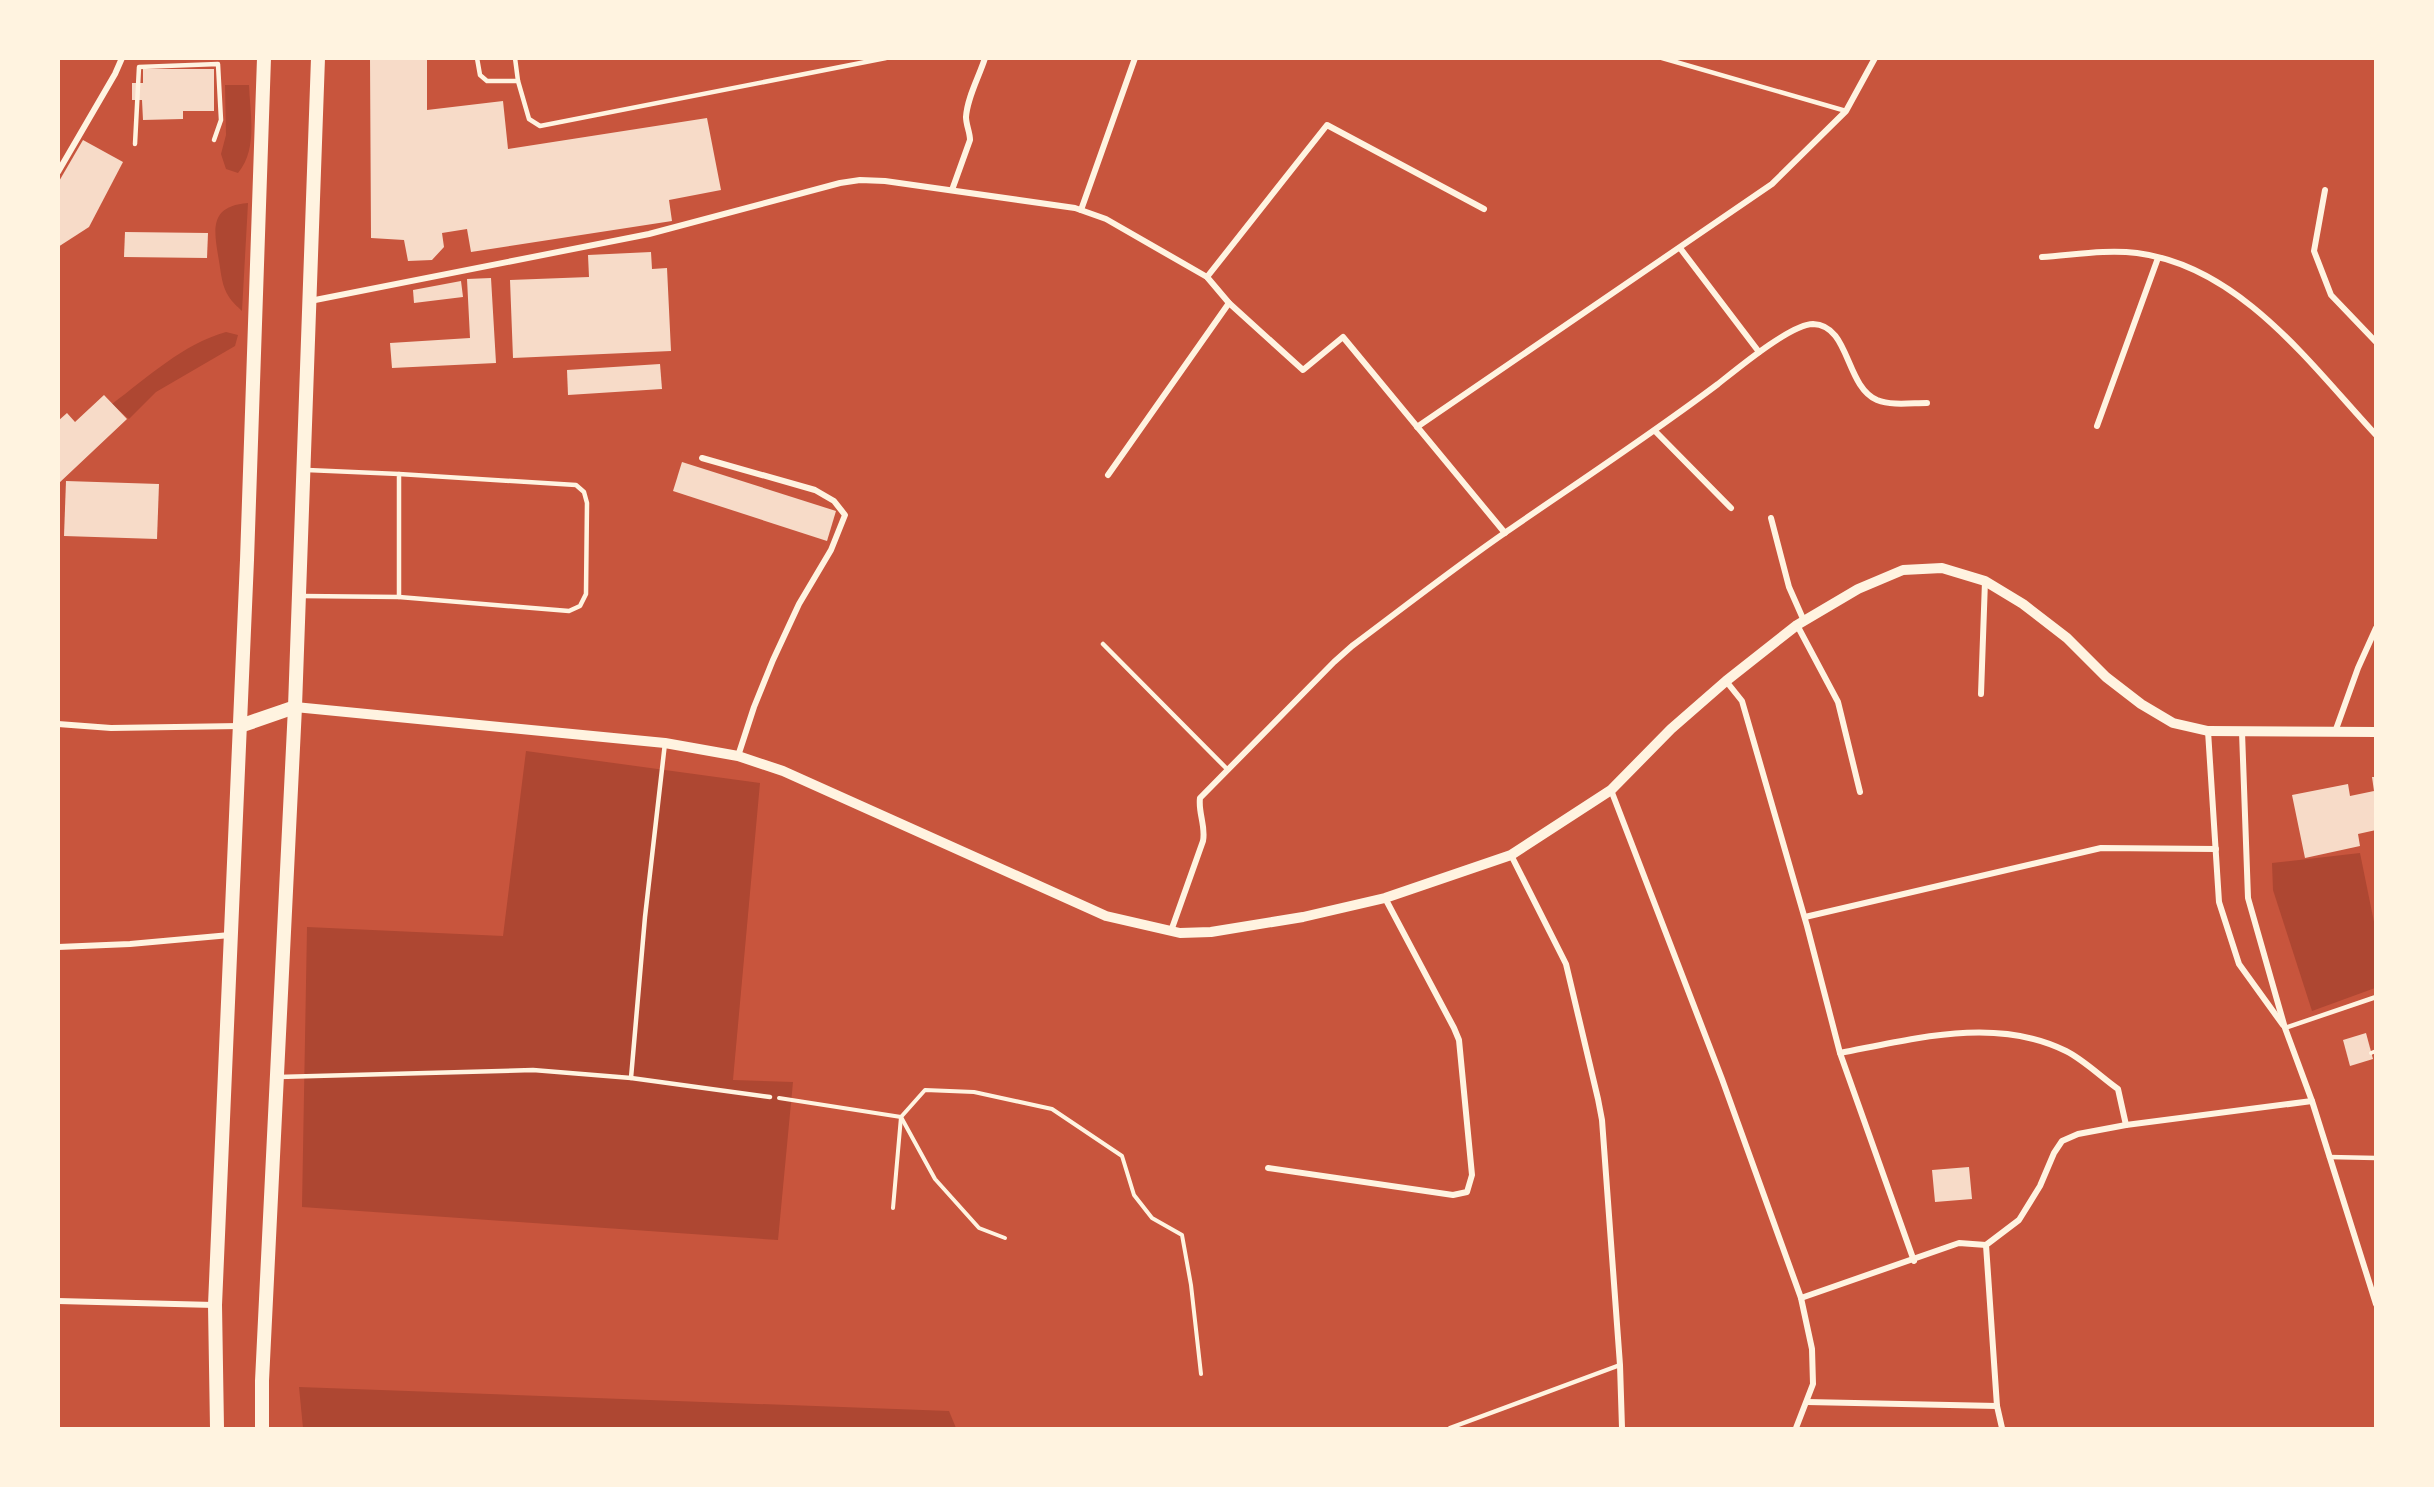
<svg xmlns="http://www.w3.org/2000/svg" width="2434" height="1487" viewBox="0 0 2434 1487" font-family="Mulish,sans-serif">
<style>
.green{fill:#ae4732}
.building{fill:#f7dbc8}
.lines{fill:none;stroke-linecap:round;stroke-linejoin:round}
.path{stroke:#fff3e0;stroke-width:4}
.service{stroke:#fff3e0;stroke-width:4.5}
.minor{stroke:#fff3e0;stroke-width:6}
.tertiary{stroke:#fff3e0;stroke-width:10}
.primary{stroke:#fff3e0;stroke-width:14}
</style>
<rect width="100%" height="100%" fill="#c8553d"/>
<!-- green -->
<g class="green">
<path d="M225,85H249C250,114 258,149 238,173L226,169L221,154L226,135Z"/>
<path d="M248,203L242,311C238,307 232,302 229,297C222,287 221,273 219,261C214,231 208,206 248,203Z"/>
<path d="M226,332L238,335L235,346L156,392L129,419L112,404C148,377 183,344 226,332Z"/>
<polygon points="526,751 760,783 733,1080 793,1082 778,1240 302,1207 307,927 503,936"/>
<polygon points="2360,853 2375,927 2375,988 2312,1011 2273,890 2272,863"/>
<polygon points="299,1387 949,1411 956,1428 303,1428"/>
</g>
<!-- building -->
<g class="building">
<polygon points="370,58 427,58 427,110 503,101 508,149 707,118 721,190 669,200 672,221 471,252 467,229 442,233 444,247 432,260 408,261 404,240 371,238"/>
<polygon points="143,69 214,69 214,111 183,111 183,119 143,120 142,100 132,100 132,83 143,83"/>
<polygon points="83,140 123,162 89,227 58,247 58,183"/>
<polygon points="125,232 208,233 207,258 124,257"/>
<polygon points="651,252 652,269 667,268 671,351 513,358 510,280 589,277 588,255"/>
<polygon points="491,278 496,363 392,368 390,343 470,338 467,279"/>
<polygon points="461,281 463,297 414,303 413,290"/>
<polygon points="660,364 662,389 568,395 567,370"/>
<polygon points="104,395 127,419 58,484 58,421 67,413 75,422"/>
<polygon points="682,462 836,511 827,541 673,491"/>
<polygon points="66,481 159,484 157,539 64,536"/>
<polygon points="2372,777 2376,777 2376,830 2358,834 2360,846 2305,858 2292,795 2348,784 2350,796 2374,791"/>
<polygon points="2366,1033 2373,1059 2350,1066 2343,1040"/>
<polygon points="1969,1167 1972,1199 1935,1202 1932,1170"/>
</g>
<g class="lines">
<!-- path -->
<g class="path">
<polyline points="2371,1053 2376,1051"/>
<polyline points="779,1098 901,1117 935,1179 979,1228 1005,1238"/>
<polyline points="893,1208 901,1117 925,1090 974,1092 1052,1109 1122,1156 1134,1195 1152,1218 1182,1235 1191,1285 1201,1374"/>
</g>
<!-- service -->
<g class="service">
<polyline points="477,58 480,75 487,81 518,81 529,119 540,126 886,58"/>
<polyline points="515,58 518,81"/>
<polyline points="1662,58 1846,111"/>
<polyline points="135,144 139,67 218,64 221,120 214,140"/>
<polyline points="399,474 576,485 584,492 587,503 586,594 580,606 569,611 399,597"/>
<polyline points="302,596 399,597 399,474 307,470"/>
<polyline points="1103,644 1227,769"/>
<polyline points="2285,1028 2376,997"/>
<polyline points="278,1077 533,1070 631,1078 770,1097"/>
<polyline points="631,1078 645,917 665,743"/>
<polyline points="2329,1157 2376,1158"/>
<polyline points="1450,1428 1620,1365"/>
</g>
<!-- minor -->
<g class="minor">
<polyline points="58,172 115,74 122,58"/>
<path d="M952,190L970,140C970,132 966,125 966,117C967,98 979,77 985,58"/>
<polyline points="2325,190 2314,251 2331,295 2376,342"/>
<polyline points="1081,210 1135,58"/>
<polyline points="1680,248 1759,352"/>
<path d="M2042,257C2073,255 2106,249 2137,253C2240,266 2311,365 2376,435"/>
<polyline points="1207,277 1327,125 1484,209"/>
<polyline points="310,301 649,234 840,183 860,180 885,181 1075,208 1106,219 1207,277 1229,303 1303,370 1343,337 1505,533"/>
<polyline points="2097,426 2158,258"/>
<polyline points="1417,427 1772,184 1846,111 1875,58"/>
<polyline points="1655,431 1731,508"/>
<polyline points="702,458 815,490 834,501 845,515 831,550 799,604 773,660 754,707 738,756"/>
<polyline points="1108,475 1229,303"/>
<polyline points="1771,518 1789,587 1804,621"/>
<polyline points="1797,625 1838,702 1860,792"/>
<polyline points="1726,681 1742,701 1807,926 1840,1053 1914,1261"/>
<polyline points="1981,694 1985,581"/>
<polyline points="58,724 111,728 240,726"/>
<polyline points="2208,731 2219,902 2239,964 2283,1025"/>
<polyline points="2242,732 2248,898 2285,1028 2312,1101 2376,1304"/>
<polyline points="2335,732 2358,668 2376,628"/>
<polyline points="1611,790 1722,1079 1801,1298 1812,1349 1813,1384 1796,1428"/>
<polyline points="1511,855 1566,964 1598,1099 1602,1120 1620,1365 1622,1428"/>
<polyline points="1805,917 2101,848 2216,849"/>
<path d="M1171,931L1203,841C1206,826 1198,813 1200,798L1334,662L1352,646C1403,608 1454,568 1506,532C1577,483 1649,436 1718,384C1737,369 1791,324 1813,324C1850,325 1845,386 1877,400C1892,406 1911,403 1927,403"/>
<polyline points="58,947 130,944 230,935"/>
<path d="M1840,1053C1913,1039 1996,1016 2066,1051C2084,1060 2101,1077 2118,1089L2126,1125"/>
<polyline points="1268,1168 1453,1195 1467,1192 1472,1175 1459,1040 1454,1028 1385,898"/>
<polyline points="1801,1298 1959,1243 1986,1245"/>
<polyline points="58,1301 214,1305"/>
<polyline points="1807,1402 1997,1406"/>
<polyline points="2002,1428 1997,1406 1986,1245 2019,1220 2040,1186 2054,1153 2062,1141 2078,1134 2126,1125 2312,1101"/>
</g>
<!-- tertiary -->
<polyline class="tertiary" points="295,707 665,743 738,756 783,771 1106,916 1180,933 1211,932 1303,917 1385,898 1511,855 1611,790 1671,729 1726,681 1797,625 1858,589 1903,570 1942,568 1985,581 2023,604 2067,638 2106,677 2141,704 2173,723 2208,731 2376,732"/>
<!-- primary -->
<g class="primary">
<polyline points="240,726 295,707"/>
<polyline points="217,1428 215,1305 247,560 264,58"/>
<polyline points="262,1428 262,1381 295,707 318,58"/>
</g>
</g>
<!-- border -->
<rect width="2434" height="1487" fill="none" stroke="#fff3e0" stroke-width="120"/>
</svg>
